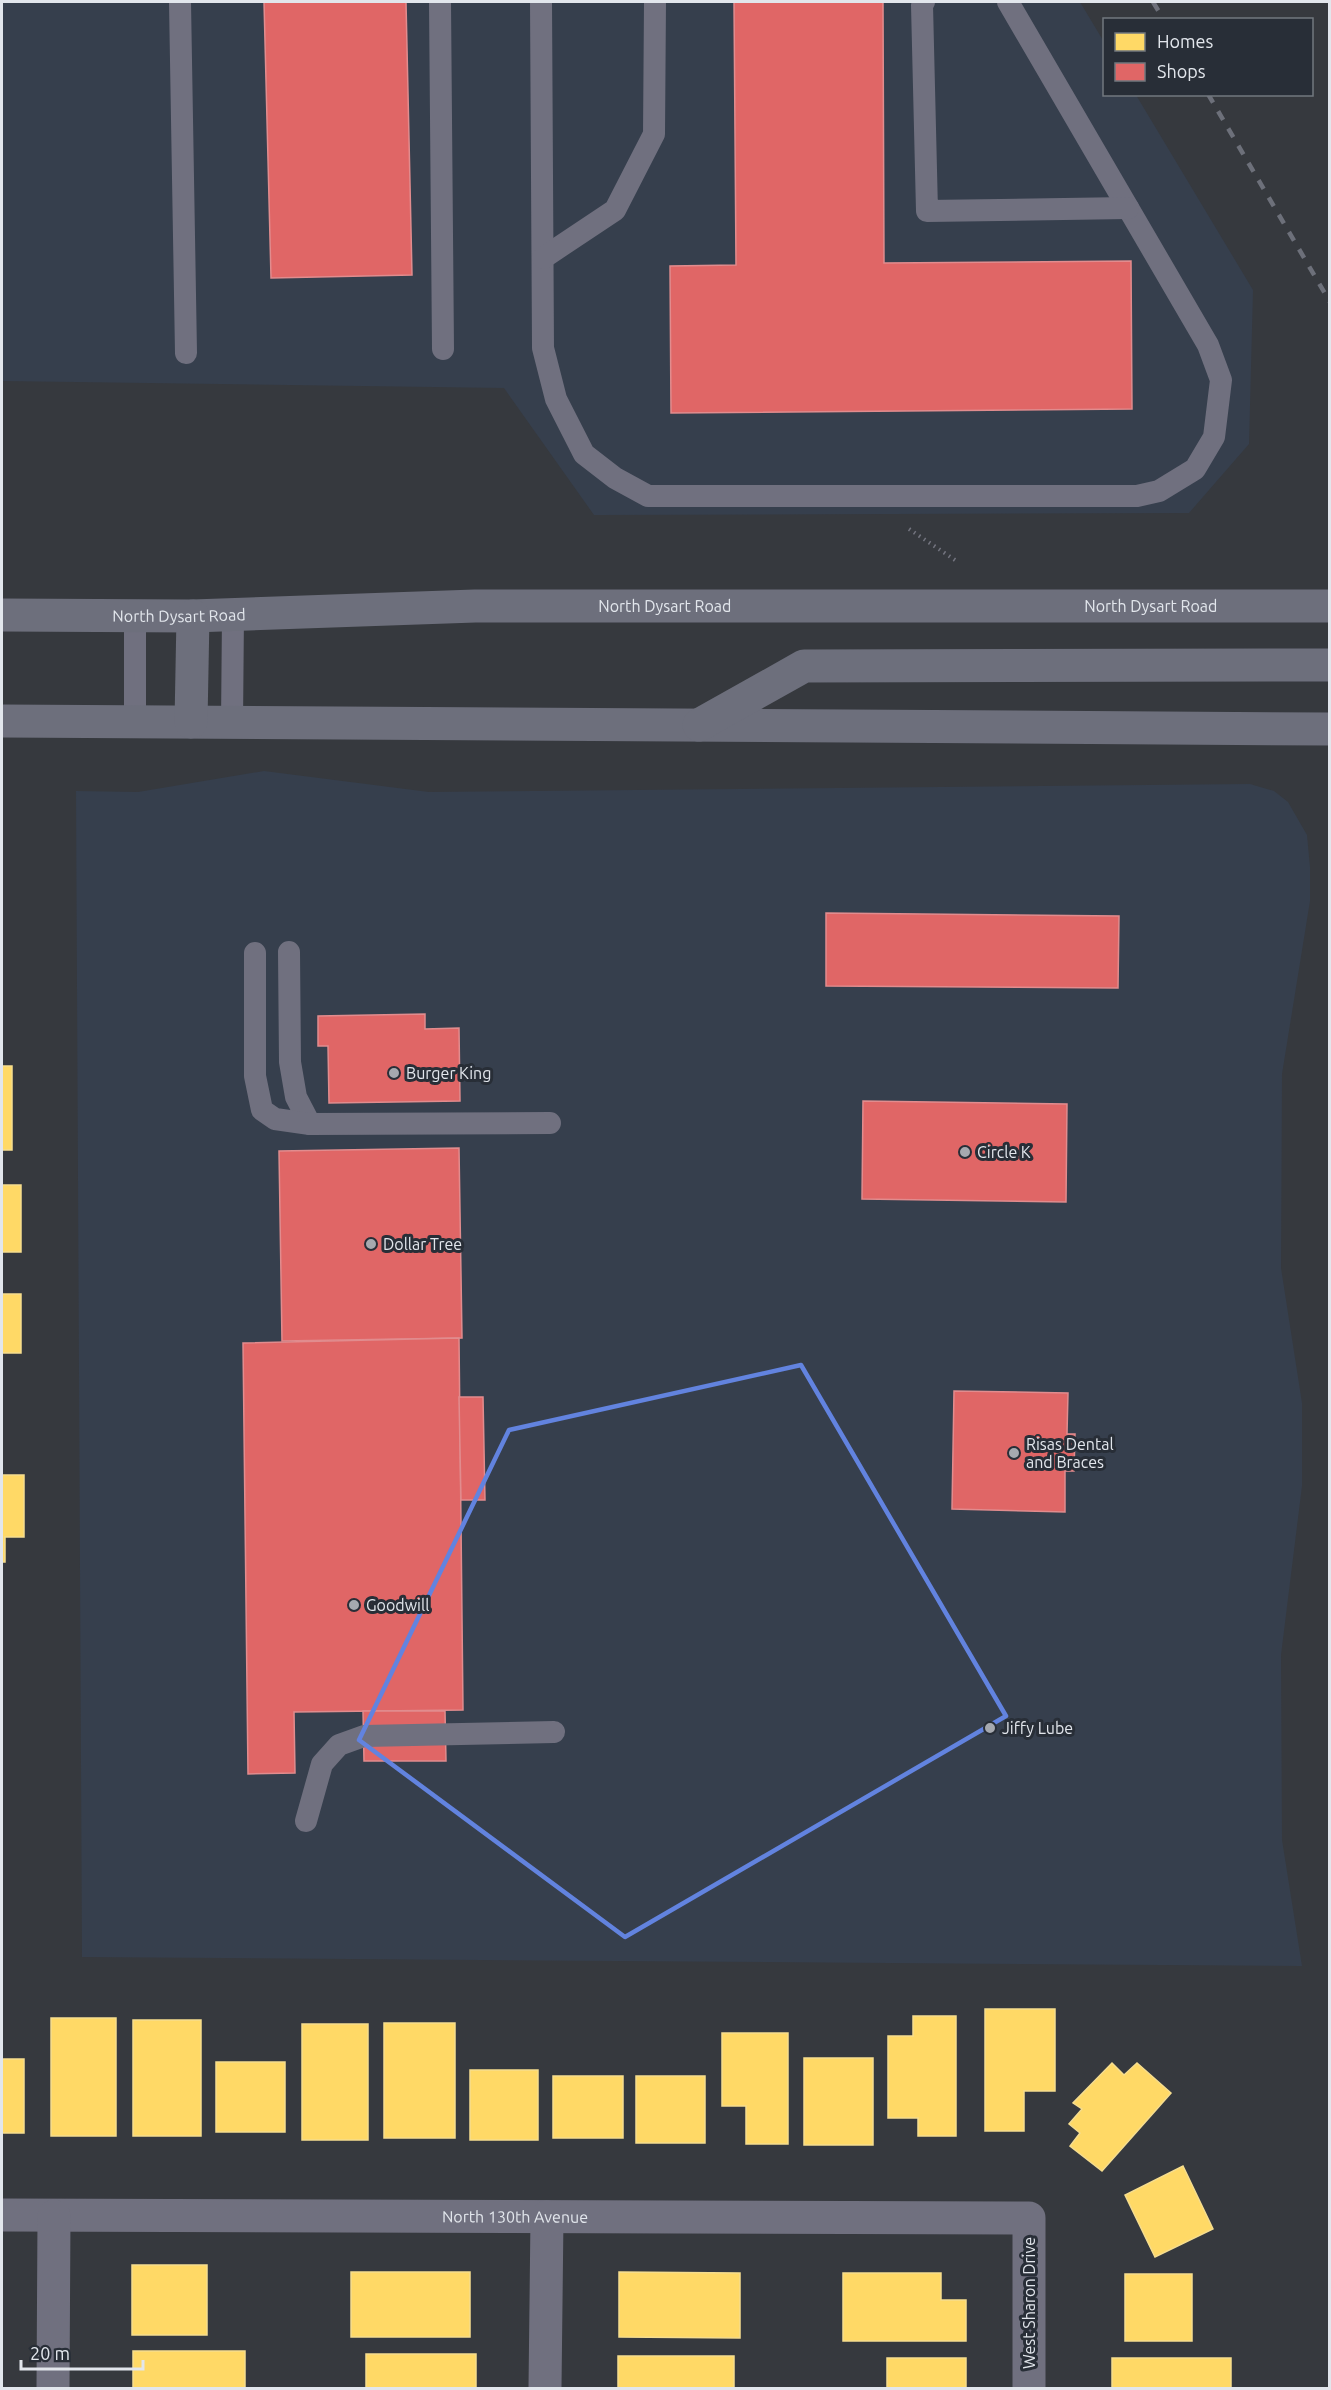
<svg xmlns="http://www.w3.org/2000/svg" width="1331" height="2390" viewBox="0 0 1331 2390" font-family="Ubuntu,sans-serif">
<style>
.built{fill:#363f4d}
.homes{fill:#ffd966;stroke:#f6dd8e;stroke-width:1.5}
.shops{fill:#e06666;stroke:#e18c8e;stroke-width:1.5}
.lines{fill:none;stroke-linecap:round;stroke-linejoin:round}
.path{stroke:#73747f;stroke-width:4;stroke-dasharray:1.5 4.5;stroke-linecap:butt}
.service{stroke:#70707f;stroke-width:22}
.minor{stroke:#70707f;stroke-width:33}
.primary{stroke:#6d6f7c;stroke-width:33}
.rail{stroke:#6d707a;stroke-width:4.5;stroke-dasharray:10 10;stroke-linecap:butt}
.marked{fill:none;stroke:#6283df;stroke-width:4.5;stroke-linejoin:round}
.poi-dot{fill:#a6a9af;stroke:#282e37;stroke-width:2}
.labels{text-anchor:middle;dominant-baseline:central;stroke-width:6;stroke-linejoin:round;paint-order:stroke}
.street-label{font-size:16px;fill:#e2e6ec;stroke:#282e37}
.poi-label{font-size:16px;fill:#e2e6ec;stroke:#282e37;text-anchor:start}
</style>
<rect width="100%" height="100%" fill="#36393e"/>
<!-- built -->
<g class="built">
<polygon points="2,2 1080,2 1104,42 1104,94 1136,95 1253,290 1249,444 1189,513 594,515 504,388 2,381"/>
<polygon points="264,771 429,792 1250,784 1274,791 1288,802 1307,835 1310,867 1310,901 1282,1074 1281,1268 1302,1403 1302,1486 1281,1655 1282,1840 1302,1966 82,1957 76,791 138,792"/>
</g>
<!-- homes -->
<g class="homes">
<rect x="2" y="1066" width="10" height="84"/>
<rect x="2" y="1185" width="19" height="67"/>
<rect x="2" y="1294" width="19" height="59"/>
<polygon points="2,1475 24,1475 24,1537 5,1537 5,1562 2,1562"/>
<polygon points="985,2009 1055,2009 1055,2091 1024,2091 1024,2131 985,2131"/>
<polygon points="913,2016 956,2016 956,2136 918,2136 918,2118 888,2118 888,2036 913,2036"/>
<rect x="51" y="2018" width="65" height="118"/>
<rect x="133" y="2020" width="68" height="116"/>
<rect x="384" y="2023" width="71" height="115"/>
<rect x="302" y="2024" width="66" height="116"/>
<polygon points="722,2033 788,2033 788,2144 746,2144 746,2106 722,2106"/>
<rect x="804" y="2058" width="69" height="87"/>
<rect x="2" y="2059" width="22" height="74"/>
<rect x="216" y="2062" width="69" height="70"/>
<polygon points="1112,2063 1124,2075 1137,2063 1171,2093 1102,2171 1070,2146 1080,2133 1069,2124 1082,2109 1073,2103"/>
<rect x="470" y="2070" width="68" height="70"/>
<rect x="553" y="2076" width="70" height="62"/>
<rect x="636" y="2076" width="69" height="67"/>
<polygon points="1183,2166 1213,2229 1155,2257 1125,2195"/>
<rect x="132" y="2265" width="75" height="70"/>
<rect x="351" y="2272" width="119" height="65"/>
<polygon points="619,2272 740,2273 740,2338 619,2337"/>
<polygon points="843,2273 941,2273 941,2300 966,2300 966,2341 843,2341"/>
<rect x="1125" y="2274" width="67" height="67"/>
<rect x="133" y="2351" width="112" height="37"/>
<rect x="366" y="2354" width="110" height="34"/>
<rect x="618" y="2356" width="116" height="32"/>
<rect x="887" y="2358" width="79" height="30"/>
<rect x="1112" y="2358" width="119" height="30"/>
</g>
<!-- shops -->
<g class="shops">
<polygon points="264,2 406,2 412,275 271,278"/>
<polygon points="734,2 883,2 884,263 1131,261 1132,409 671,413 670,266 736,265"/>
<polygon points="826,913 1119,916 1118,988 826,986"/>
<polygon points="425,1014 425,1029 459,1028 460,1101 329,1103 328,1046 318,1046 318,1016"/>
<polygon points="863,1101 1067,1104 1066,1202 862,1199"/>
<polygon points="459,1148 462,1338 282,1341 279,1151"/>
<polygon points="459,1338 463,1710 294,1712 295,1773 248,1774 243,1343"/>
<polygon points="954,1391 1068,1393 1067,1434 1075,1434 1074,1471 1065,1471 1065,1512 952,1509"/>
<polygon points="459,1397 483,1397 485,1500 461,1500"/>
<polygon points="363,1711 445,1711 446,1761 364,1761"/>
</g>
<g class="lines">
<!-- path -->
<polyline class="path" points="909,529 958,562"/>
<!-- service -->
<g class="service">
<polyline points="180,2 186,353"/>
<polyline points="440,2 443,349"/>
<polyline points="541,2 543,348 556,399 584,454 615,478 648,496 1137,496 1159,491 1195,469 1214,437 1221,380 1208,345 1008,2"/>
<polyline points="924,2 922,5 927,211 1128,208"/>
<polyline points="543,258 615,210 654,134 655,2"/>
<polyline points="135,616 135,722"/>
<polyline points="232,723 233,614"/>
<polyline points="289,952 290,1062 296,1097 310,1124"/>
<polyline points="255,953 255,1076 262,1110 275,1119 310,1124 550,1123"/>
<polyline points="306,1821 322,1764 339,1745 364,1736 554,1732"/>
</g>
<!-- minor -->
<g class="minor">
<path id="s1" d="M2,2215L1029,2218V2388"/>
<polyline points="53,2388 54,2216"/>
<polyline points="545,2388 547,2217"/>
</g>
<!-- primary -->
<g class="primary">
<path id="s2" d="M2,615L193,616L475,606H1330"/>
<polyline points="2,721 1330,729"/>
<polyline points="191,722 193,616"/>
<polyline points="699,725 804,666 1330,665"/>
</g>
<!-- rail -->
<g class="rail">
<polyline points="1153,2 1164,20"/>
<polyline points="1208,94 1330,302"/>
</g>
</g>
<!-- marked area -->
<path class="marked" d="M801,1365L1006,1716L625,1937L359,1740L509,1430Z"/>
<!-- markers -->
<g class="poi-dot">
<circle cx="394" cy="1073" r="6"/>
<circle cx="965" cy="1152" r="6"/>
<circle cx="371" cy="1244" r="6"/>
<circle cx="1014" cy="1453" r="6"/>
<circle cx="354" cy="1605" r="6"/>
<circle cx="990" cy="1728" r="6"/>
</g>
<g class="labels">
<!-- street labels -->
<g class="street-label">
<text stroke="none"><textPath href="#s2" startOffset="663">North Dysart Road</textPath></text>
<text stroke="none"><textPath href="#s2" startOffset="1149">North Dysart Road</textPath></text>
<text stroke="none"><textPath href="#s2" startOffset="177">North Dysart Road</textPath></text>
<text stroke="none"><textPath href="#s1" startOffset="513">North 130th Avenue</textPath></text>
<text transform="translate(1029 2303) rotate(-90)">West Sharon Drive</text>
</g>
<!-- poi labels -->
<g class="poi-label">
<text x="406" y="1073">Burger King</text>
<text x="977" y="1152">Circle K</text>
<text x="383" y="1244">Dollar Tree</text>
<text x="1026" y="1444">Risas Dental<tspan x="1026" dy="18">and Braces</tspan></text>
<text x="366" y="1605">Goodwill</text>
<text x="1002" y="1728">Jiffy Lube</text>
</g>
</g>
<!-- border -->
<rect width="1331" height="2390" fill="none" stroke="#e2e6ec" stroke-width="6"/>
<!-- legend -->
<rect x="1103" y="18" width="210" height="78" fill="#282e37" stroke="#72787f" stroke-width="1.5"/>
<rect x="1115" y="33" width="30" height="18" fill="#ffd966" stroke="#72787f" stroke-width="1.5"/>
<text x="1157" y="48" font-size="18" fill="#e2e6ec">Homes</text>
<rect x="1115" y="63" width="30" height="18" fill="#e06666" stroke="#72787f" stroke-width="1.5"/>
<text x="1157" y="78" font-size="18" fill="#e2e6ec">Shops</text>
<!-- scale -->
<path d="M21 2360v9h122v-9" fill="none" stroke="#e2e6ec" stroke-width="3"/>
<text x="30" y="2360" font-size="18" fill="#e2e6ec" stroke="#282e37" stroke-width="4.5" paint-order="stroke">20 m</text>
</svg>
